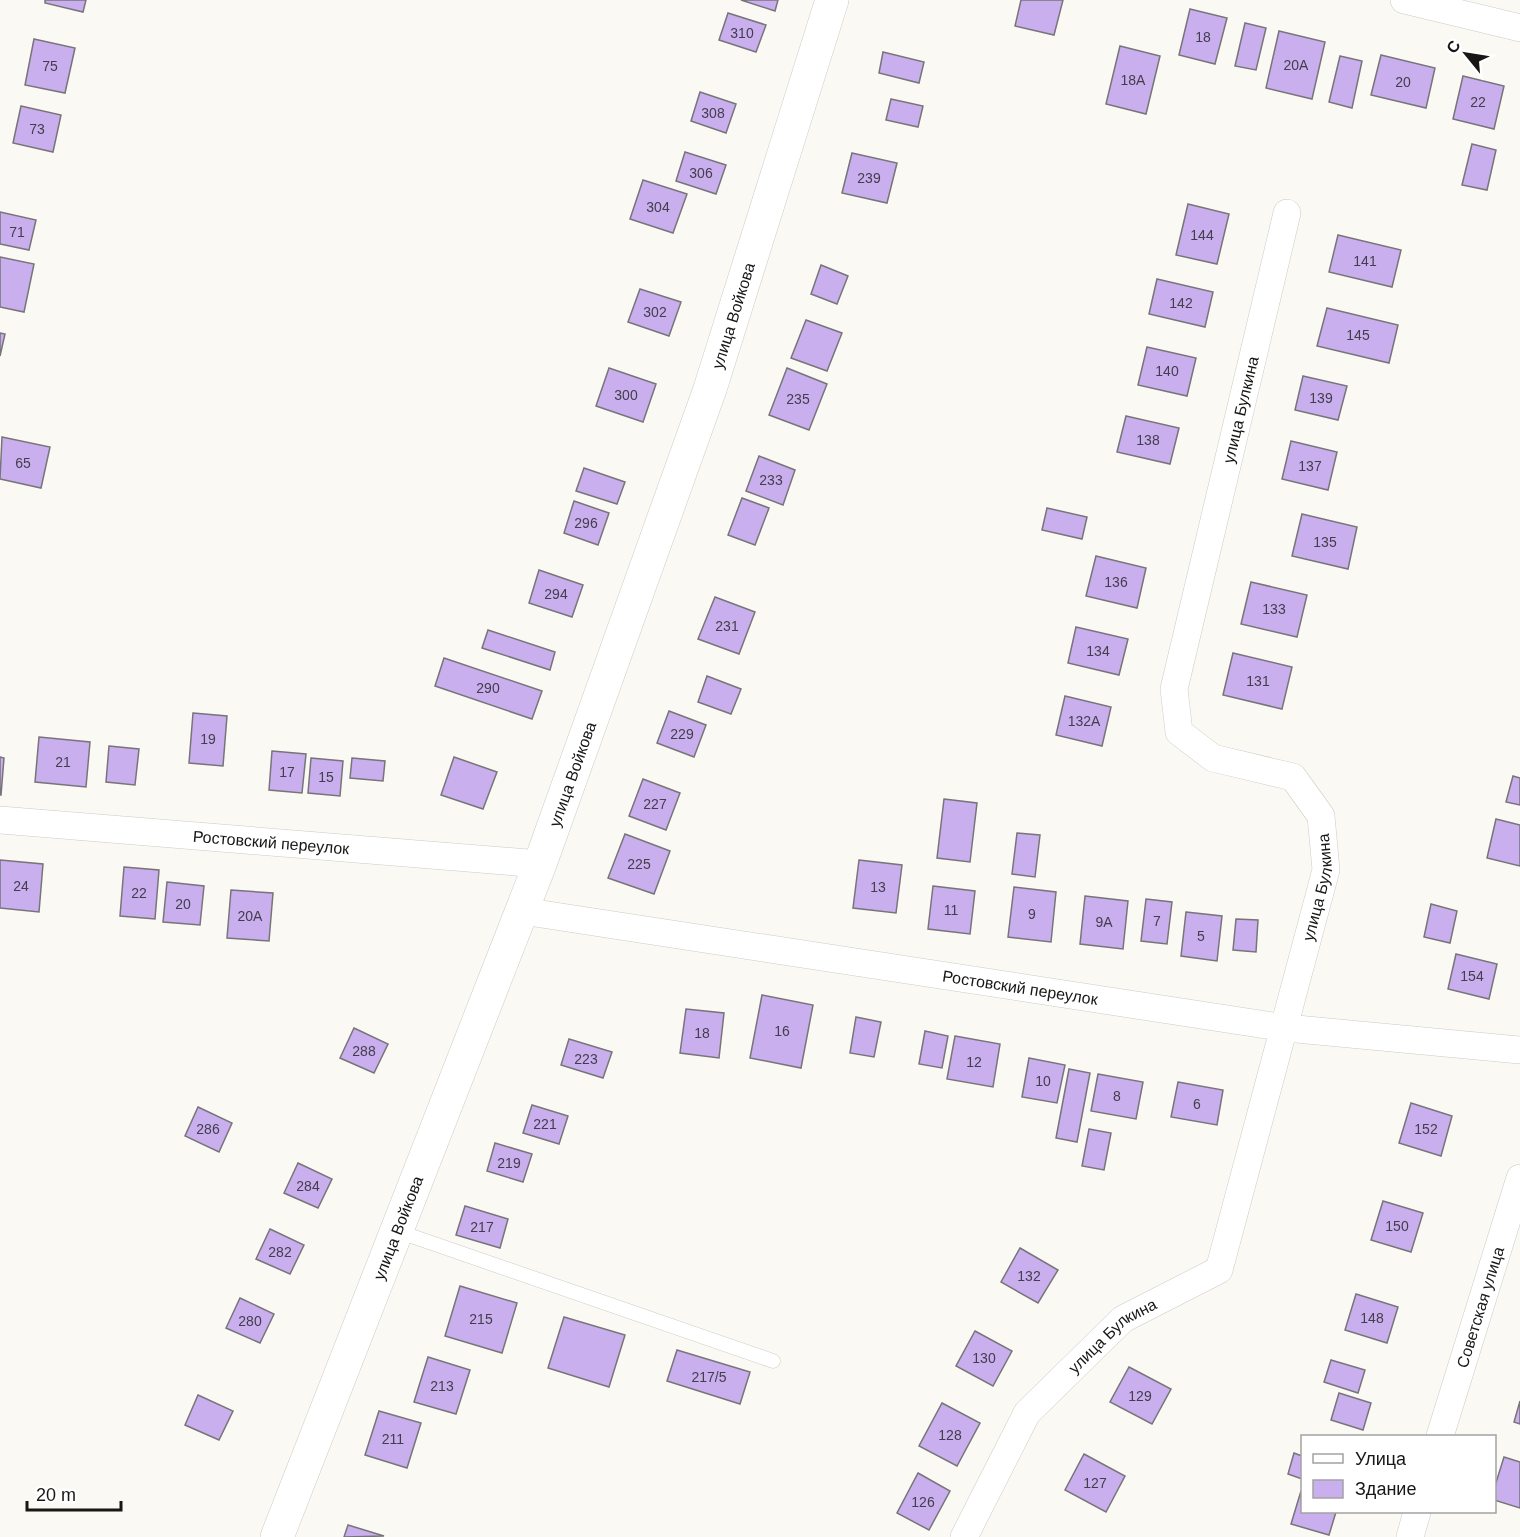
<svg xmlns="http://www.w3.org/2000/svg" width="1520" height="1537" viewBox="0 0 1520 1537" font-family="Helvetica,sans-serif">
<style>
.building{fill:#c9afee;stroke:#777579;stroke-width:1.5}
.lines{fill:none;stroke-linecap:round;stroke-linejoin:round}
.lane-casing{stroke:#cdcbc6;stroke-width:15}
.street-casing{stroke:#cdcbc6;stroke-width:28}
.secondary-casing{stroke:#cdcbc6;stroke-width:34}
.lane{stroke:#fff;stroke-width:14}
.street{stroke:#fff;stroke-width:27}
.secondary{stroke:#fff;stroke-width:33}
.labels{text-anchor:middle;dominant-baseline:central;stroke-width:4.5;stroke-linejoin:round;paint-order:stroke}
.number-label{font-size:14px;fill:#443d4c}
.street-label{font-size:16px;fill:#181716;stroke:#fff}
</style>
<rect width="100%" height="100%" fill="#fbf9f4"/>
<!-- building -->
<g class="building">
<polygon points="45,0 86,0 83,12 45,3"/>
<polygon points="741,0 778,0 775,11"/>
<polygon points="1021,0 1063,0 1054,35 1015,26"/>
<polygon points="1190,9 1227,18 1215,64 1179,55"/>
<polygon points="728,13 766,25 756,52 719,40"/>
<polygon points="1245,23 1266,28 1256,70 1235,66"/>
<polygon points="1279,31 1325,42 1312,99 1266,88"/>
<polygon points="34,39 75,48 65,93 25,85"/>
<polygon points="1120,46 1160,56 1146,114 1106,104"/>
<polygon points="883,52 924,62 919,83 879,73"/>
<polygon points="1381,55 1435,68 1426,108 1371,95"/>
<polygon points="1340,56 1362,61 1352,108 1329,102"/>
<polygon points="1463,76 1504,86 1494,129 1453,119"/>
<polygon points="700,92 736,104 726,133 691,121"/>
<polygon points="891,99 923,106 918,127 886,120"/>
<polygon points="21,106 61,115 53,152 13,143"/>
<polygon points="1472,144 1496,150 1487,190 1462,185"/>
<polygon points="685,152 726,165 716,194 676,181"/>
<polygon points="852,153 897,163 887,203 842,193"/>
<polygon points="643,180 687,194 673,233 630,219"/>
<polygon points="1188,204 1229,214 1217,264 1176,255"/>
<polygon points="0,212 36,220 29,250 0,244"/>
<polygon points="1338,235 1401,250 1392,287 1329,272"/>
<polygon points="0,257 34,264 24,312 0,307"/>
<polygon points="821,265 848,276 837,304 811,294"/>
<polygon points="1157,279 1213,292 1205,327 1149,314"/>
<polygon points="640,289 681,302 669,336 628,322"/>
<polygon points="1327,308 1398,325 1389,363 1317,346"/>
<polygon points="806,320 842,333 827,371 791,358"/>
<polygon points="0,333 5,334 0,356"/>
<polygon points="1147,347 1196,358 1187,396 1138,385"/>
<polygon points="609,368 656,384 643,422 596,406"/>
<polygon points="787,368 827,384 809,430 769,415"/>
<polygon points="1303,376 1347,386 1338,420 1295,410"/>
<polygon points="1126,416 1179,428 1170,464 1117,452"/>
<polygon points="2,437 50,447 41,488 0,479"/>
<polygon points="1291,441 1337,452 1328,490 1282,479"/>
<polygon points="759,456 795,470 783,505 746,491"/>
<polygon points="584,468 625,482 617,504 576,491"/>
<polygon points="742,498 769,508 755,545 728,535"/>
<polygon points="574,501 609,513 598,545 564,533"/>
<polygon points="1047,508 1087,517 1082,539 1042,530"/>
<polygon points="1302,514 1357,527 1348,569 1292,556"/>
<polygon points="1096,556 1146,568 1137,608 1086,596"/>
<polygon points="539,570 583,585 572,617 529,603"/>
<polygon points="1251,582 1307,595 1297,637 1241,624"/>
<polygon points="715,597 755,612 739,654 698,639"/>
<polygon points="1076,627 1128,639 1119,675 1068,663"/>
<polygon points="488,630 555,652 550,670 482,648"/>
<polygon points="1233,653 1292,667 1282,709 1223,695"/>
<polygon points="444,658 542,691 532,719 435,686"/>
<polygon points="707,676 741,689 731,714 698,702"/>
<polygon points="1065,696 1111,707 1102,746 1056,735"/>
<polygon points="669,711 706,725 694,757 657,743"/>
<polygon points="193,713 227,716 223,766 189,763"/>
<polygon points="39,737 90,742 86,787 35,782"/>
<polygon points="109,746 139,749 135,785 106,782"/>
<polygon points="272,751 306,754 302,793 269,790"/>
<polygon points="0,757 4,758 1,795 0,795"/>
<polygon points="454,757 497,772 483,809 441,795"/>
<polygon points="311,758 343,761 340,796 308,793"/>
<polygon points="352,758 385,761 383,781 350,778"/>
<polygon points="1513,776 1520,778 1520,805 1506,802"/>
<polygon points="643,779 680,793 666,830 629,816"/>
<polygon points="944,799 977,803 970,862 937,858"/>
<polygon points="1496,819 1520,825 1520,866 1487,858"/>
<polygon points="1017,833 1040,835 1035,877 1012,874"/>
<polygon points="625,834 670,851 654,894 608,878"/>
<polygon points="0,860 43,864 39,912 0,908"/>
<polygon points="859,860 902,865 896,913 853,908"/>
<polygon points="124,867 159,870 155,919 120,916"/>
<polygon points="167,882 204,886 200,925 163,922"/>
<polygon points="933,886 975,891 970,934 928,929"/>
<polygon points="1014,887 1056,892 1051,942 1008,937"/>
<polygon points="231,890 273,893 269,941 227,938"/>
<polygon points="1085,896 1128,901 1123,949 1080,944"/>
<polygon points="1146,899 1172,902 1167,944 1141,941"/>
<polygon points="1431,904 1457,911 1450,943 1424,937"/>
<polygon points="1186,912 1222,916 1217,961 1181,956"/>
<polygon points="1236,919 1258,920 1256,952 1233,950"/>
<polygon points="1456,954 1497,964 1489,999 1448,989"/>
<polygon points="762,995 813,1005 801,1068 750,1058"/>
<polygon points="686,1009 724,1013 719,1058 680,1053"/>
<polygon points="856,1017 881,1022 874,1057 850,1053"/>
<polygon points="354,1028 388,1044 374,1073 340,1058"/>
<polygon points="925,1031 948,1036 942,1068 919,1064"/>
<polygon points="955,1036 1000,1044 993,1087 947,1079"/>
<polygon points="569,1039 612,1052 603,1078 561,1065"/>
<polygon points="1029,1058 1065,1065 1057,1103 1022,1097"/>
<polygon points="1069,1069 1090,1073 1077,1142 1056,1138"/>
<polygon points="1098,1074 1143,1082 1136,1119 1091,1111"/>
<polygon points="1178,1082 1223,1090 1217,1125 1171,1117"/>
<polygon points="1411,1103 1452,1116 1441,1156 1399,1143"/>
<polygon points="532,1105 568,1116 559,1144 523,1133"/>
<polygon points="198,1107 232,1123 219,1152 185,1136"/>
<polygon points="1089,1129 1111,1133 1104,1170 1082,1166"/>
<polygon points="495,1143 532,1154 523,1182 487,1171"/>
<polygon points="298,1163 332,1179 318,1208 284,1193"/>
<polygon points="1383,1201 1423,1213 1411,1252 1371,1240"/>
<polygon points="465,1206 508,1219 500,1248 456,1235"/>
<polygon points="270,1229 304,1245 290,1274 256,1259"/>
<polygon points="1020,1248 1058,1270 1038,1303 1001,1282"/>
<polygon points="460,1286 517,1303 502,1353 445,1336"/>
<polygon points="1356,1294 1398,1307 1387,1343 1345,1330"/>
<polygon points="240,1298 274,1314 260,1343 226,1328"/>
<polygon points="564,1317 625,1335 609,1387 548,1368"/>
<polygon points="975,1331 1012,1351 993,1386 956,1366"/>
<polygon points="677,1350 750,1372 740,1404 667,1381"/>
<polygon points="428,1357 470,1370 456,1414 414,1402"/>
<polygon points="1331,1360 1365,1370 1358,1393 1324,1382"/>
<polygon points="1129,1367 1171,1389 1152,1424 1110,1402"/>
<polygon points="1339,1393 1371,1403 1363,1430 1331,1420"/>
<polygon points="198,1395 233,1411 219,1440 185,1425"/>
<polygon points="1520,1401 1520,1424 1514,1422"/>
<polygon points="942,1403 980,1423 957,1466 919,1446"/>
<polygon points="379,1411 421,1423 407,1468 365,1455"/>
<polygon points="1294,1453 1302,1456 1302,1479 1288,1474"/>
<polygon points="1084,1454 1125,1476 1106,1512 1065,1490"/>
<polygon points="1504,1457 1520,1462 1520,1508 1494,1500 1494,1489"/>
<polygon points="918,1473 950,1491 929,1530 897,1513"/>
<polygon points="1301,1491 1302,1512 1336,1512 1329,1535 1291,1524"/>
<polygon points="348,1525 384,1536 344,1537"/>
</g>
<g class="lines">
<!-- lane casing -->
<g class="lane-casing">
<polyline id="lane" points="397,1231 773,1361"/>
</g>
<!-- street casing -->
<g class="street-casing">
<g id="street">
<polyline points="1404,0 1520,28"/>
<path id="s1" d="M0,820L540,864"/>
<path id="s2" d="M522,911L1286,1028L1520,1050"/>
<path id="s3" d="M1440,1436L1520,1178"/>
<path id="s4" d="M964,1537L1027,1413L1123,1319L1219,1270L1326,870L1321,816L1293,777L1213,758L1179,732L1174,689L1287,213"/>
<polyline points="1410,1537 1417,1512"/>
</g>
</g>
<!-- secondary casing -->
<g class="secondary-casing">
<g id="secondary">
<path id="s5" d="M277,1537L540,864L710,389L832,0"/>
</g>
</g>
<!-- lane -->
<use href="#lane" class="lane"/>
<!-- street -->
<use href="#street" class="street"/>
<!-- secondary -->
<use href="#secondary" class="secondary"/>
</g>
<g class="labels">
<!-- number labels -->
<g class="number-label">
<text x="742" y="33">310</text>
<text x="1203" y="37">18</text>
<text x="1296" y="65">20А</text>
<text x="50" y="66">75</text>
<text x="1133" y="80">18А</text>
<text x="1403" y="82">20</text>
<text x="1478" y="102">22</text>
<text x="713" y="113">308</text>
<text x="37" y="129">73</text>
<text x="701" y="173">306</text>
<text x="869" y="178">239</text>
<text x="658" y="207">304</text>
<text x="17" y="232">71</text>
<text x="1202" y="235">144</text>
<text x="1365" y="261">141</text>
<text x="1181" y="303">142</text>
<text x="655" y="312">302</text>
<text x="1358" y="335">145</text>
<text x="1167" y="371">140</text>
<text x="626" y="395">300</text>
<text x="1321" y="398">139</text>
<text x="798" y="399">235</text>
<text x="1148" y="440">138</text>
<text x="23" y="463">65</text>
<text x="1310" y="466">137</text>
<text x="771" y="480">233</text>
<text x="586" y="523">296</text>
<text x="1325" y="542">135</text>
<text x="1116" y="582">136</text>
<text x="556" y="594">294</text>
<text x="1274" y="609">133</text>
<text x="727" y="626">231</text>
<text x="1098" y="651">134</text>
<text x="1258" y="681">131</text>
<text x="488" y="688">290</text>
<text x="1084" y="721">132А</text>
<text x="682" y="734">229</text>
<text x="208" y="739">19</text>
<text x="63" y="762">21</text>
<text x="287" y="772">17</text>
<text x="326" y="777">15</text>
<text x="655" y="804">227</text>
<text x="639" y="864">225</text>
<text x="21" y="886">24</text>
<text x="878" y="887">13</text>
<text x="139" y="893">22</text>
<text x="183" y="904">20</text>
<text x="951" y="910">11</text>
<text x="1032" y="914">9</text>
<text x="250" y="916">20А</text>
<text x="1157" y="921">7</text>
<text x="1104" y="922">9А</text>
<text x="1201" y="936">5</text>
<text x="1472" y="976">154</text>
<text x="782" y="1031">16</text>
<text x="702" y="1033">18</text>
<text x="364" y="1051">288</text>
<text x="586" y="1059">223</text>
<text x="974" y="1062">12</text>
<text x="1043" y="1081">10</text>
<text x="1117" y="1096">8</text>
<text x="1197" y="1104">6</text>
<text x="545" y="1124">221</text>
<text x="208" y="1129">286</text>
<text x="1426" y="1129">152</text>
<text x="509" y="1163">219</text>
<text x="308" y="1186">284</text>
<text x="1397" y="1226">150</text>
<text x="482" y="1227">217</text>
<text x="280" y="1252">282</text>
<text x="1029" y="1276">132</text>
<text x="1372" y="1318">148</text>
<text x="481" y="1319">215</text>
<text x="250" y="1321">280</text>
<text x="984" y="1358">130</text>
<text x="709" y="1377">217/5</text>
<text x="442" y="1386">213</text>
<text x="1140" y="1396">129</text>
<text x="950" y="1435">128</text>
<text x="393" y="1439">211</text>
<text x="1095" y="1483">127</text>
<text x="923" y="1502">126</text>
</g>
<!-- street labels -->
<g class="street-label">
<text stroke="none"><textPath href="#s5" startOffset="1304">улица Войкова</textPath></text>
<text stroke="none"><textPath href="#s4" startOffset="1353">улица Булкина</textPath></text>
<text stroke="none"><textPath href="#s5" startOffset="818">улица Войкова</textPath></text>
<text stroke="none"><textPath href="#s1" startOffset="272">Ростовский переулок</textPath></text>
<text stroke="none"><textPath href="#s4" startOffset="777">улица Булкина</textPath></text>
<text stroke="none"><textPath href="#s2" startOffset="504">Ростовский переулок</textPath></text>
<text stroke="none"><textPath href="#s5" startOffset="332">улица Войкова</textPath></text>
<text stroke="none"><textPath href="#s3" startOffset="135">Советская улица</textPath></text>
<text stroke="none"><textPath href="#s4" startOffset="255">улица Булкина</textPath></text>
</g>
</g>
<!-- legend -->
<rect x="1301" y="1435" width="195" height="78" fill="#ffffff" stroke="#a3a2a2" stroke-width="1.5"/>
<rect x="1313" y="1454" width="30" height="9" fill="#ffffff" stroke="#a3a2a2" stroke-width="1.5"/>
<text x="1355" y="1465" font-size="18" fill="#181716">Улица</text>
<rect x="1313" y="1480" width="30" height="18" fill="#c9afee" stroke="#a3a2a2" stroke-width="1.5"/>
<text x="1355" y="1495" font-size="18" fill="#181716">Здание</text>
<!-- north arrow -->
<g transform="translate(1466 54) rotate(300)" stroke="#ffffff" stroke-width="4.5" paint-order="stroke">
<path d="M0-4.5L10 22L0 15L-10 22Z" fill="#181716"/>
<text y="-9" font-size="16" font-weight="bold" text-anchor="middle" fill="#181716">С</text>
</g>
<!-- scale -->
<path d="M27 1501v9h94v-9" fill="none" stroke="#181716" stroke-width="3"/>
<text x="36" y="1501" font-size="18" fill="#181716" stroke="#ffffff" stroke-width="4.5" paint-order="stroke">20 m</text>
</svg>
